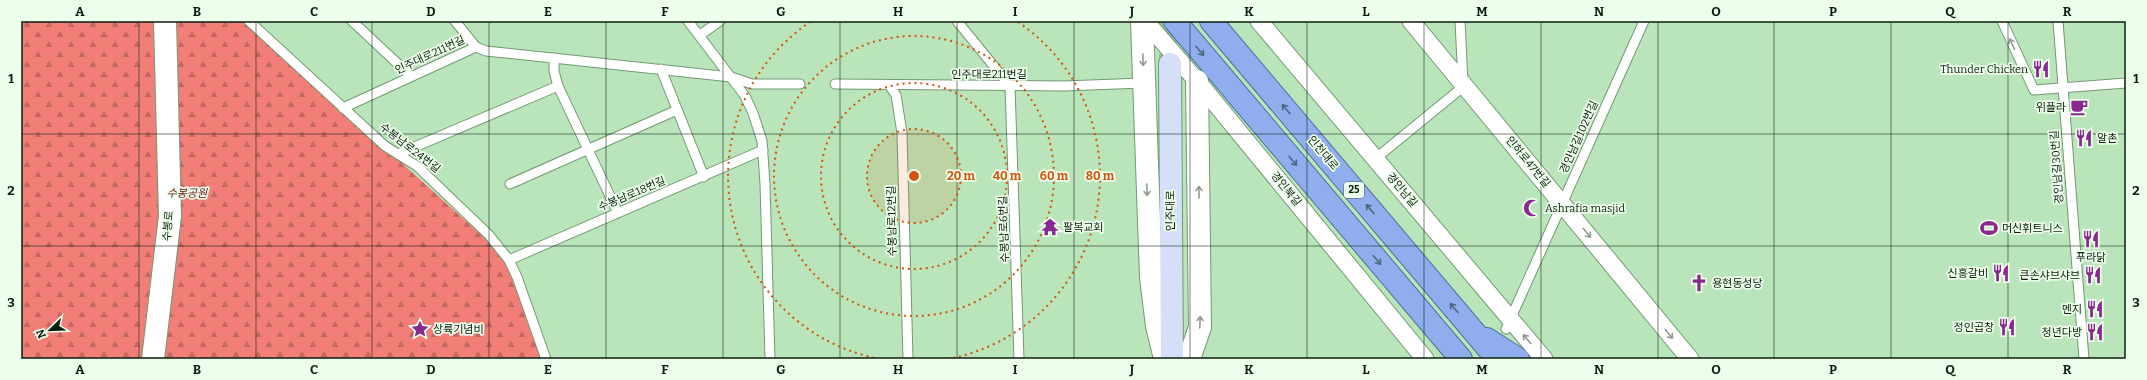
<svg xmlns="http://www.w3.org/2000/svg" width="2147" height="380" viewBox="0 0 2147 380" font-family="Bitter,'Noto Sans KR',serif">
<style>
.forest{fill:url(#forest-firs)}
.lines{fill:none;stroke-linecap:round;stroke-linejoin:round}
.secondary-tunnel{stroke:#97bd97;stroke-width:22;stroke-dasharray:22 11;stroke-linecap:butt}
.service-casing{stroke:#719a72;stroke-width:11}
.minor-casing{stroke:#719a72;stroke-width:19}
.tertiary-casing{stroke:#719a72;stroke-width:24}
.secondary-casing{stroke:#719a72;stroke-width:24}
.trunk-casing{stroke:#506e9c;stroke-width:24}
.service{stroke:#fff;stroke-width:9}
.minor{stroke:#fff;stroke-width:17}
.tertiary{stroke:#fff;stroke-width:22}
.secondary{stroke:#d5e0f8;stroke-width:22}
.trunk{stroke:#90aeee;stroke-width:22}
.oneway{stroke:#929992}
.oneway2{stroke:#4e667e}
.grid{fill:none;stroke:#0d1d0d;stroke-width:1;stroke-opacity:0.55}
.ring{fill:none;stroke:#d2530c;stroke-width:2;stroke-dasharray:2 4}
.labels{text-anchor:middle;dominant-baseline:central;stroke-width:3.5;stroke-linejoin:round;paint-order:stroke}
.shield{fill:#edfeec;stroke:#506050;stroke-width:1}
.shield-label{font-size:10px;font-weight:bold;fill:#0d1d0d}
.street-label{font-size:11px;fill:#0d1d0d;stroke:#edfeec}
.poi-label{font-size:11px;fill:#0d1d0d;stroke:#edfeec;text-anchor:end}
.park-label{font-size:11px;font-style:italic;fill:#631013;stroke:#edfeec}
.centre{fill:#d2530c;stroke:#edfeec;stroke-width:2}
.ring-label{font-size:12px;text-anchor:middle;font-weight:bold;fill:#d2530c;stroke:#edfeec;stroke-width:3.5;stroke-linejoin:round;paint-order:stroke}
.neatline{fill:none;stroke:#0d1d0d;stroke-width:1.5}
.grid-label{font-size:13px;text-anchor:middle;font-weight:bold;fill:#0d1d0d}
</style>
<defs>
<pattern id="forest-firs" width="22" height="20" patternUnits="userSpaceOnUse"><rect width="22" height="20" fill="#f17f78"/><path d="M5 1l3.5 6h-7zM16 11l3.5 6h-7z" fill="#c26761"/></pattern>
</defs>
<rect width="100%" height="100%" fill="#bae5ba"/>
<!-- forest -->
<polygon class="forest" points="21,21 245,21 509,260 543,359 21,359"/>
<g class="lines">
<!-- secondary-tunnel -->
<polyline class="secondary-tunnel" points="1169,21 1170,64"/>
<!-- service casing -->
<g class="service-casing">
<g id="service">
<polyline points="249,21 385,146 417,166 489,235 509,260 517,277 546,359"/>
<polyline points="352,21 411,76"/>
<polyline points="455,21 476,47"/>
<polyline points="688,21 745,96 753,113 762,141 765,184 770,359"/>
<polyline points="957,21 1010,86 1019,359"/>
<polyline points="2002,21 2034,90 2126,83"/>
<polyline points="2058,21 2084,359"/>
<polyline points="700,35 720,21"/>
<polyline points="554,58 554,71 558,86 618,213"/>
<polyline points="661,69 704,177"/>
<polyline points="835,84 1064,86 1143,83"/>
<polyline points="889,85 896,95 902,133 908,359"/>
<polyline points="343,108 476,47 486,51 731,77 752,84 800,84"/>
<polyline points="398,154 558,86"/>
<polyline points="1375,159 1458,91 1463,83 1460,21"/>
<polyline points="510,184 677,110"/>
<polyline points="509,260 763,150"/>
<polyline points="1506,329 1644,21"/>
</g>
</g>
<!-- minor casing -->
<g class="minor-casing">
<g id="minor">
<polyline points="1145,21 1197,81 1425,359"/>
<polyline points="1259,21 1544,359"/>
<polyline points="1411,21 1690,359"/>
</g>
</g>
<!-- tertiary casing -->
<g class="tertiary-casing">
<g id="tertiary">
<polyline points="1142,21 1151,278 1157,326 1165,359"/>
<polyline points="153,359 170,216 165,21"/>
<polyline points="1189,359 1200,327 1197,81"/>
</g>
</g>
<!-- secondary casing -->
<g class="secondary-casing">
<polyline id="secondary" points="1170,64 1172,359"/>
</g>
<!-- trunk casing -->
<g class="trunk-casing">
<g id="trunk">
<polyline points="1175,21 1461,359"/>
<polyline points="1211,21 1497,359"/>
<polyline points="1487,339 1518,359"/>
</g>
</g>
<!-- service -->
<use href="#service" class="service"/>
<!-- minor -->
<use href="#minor" class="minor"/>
<!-- tertiary -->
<use href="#tertiary" class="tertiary"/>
<!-- secondary -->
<use href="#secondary" class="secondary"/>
<!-- trunk -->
<use href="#trunk" class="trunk"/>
</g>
<!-- one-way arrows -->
<defs><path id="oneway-shaft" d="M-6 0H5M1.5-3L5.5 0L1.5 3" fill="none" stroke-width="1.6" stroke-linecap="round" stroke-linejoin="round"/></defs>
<g class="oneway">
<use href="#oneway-shaft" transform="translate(2012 44) rotate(-115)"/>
<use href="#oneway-shaft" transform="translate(1143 60) rotate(89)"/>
<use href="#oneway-shaft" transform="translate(1147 190) rotate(88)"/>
<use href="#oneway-shaft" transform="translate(1199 192) rotate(-91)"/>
<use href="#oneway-shaft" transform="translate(1587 233) rotate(51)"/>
<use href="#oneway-shaft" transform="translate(1200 322) rotate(-88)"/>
<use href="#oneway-shaft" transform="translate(1669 334) rotate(51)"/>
<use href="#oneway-shaft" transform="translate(1527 339) rotate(-130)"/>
</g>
<g class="oneway2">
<use href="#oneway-shaft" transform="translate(1200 51) rotate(50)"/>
<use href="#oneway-shaft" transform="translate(1286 109) rotate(-130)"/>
<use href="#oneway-shaft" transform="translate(1293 161) rotate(50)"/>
<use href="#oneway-shaft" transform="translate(1370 209) rotate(-130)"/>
<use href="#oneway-shaft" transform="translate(1377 260) rotate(50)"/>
<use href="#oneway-shaft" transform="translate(1454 308) rotate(-130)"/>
</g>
<!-- grid -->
<path class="grid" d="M139,21V359M256,21V359M372,21V359M489,21V359M606,21V359M723,21V359M840,21V359M957,21V359M1074,21V359M1190,21V359M1307,21V359M1424,21V359M1541,21V359M1658,21V359M1774,21V359M1891,21V359M2008,21V359M21,134H2126M21,246H2126"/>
<!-- distance rings -->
<circle cx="914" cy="176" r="47" fill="#d2530c" fill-opacity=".12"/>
<g class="ring">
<circle cx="914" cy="176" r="47"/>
<circle cx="914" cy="176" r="93"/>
<circle cx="914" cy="176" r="140"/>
<path d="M880 359A186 186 0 0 1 810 22M1018 22A186 186 0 0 1 948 359"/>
</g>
<!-- icons -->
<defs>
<g id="restaurant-bare" transform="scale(1.38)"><path d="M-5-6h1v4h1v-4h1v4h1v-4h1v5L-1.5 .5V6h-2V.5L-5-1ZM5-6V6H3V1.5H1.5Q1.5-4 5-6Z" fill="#892891" stroke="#edfeec" stroke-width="2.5" paint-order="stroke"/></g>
<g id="cafe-bare" transform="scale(1.38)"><path d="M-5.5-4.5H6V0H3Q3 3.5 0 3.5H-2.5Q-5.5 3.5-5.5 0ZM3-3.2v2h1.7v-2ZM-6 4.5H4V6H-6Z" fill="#892891" stroke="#edfeec" stroke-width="2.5" paint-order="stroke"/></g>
<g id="mosque-bare" transform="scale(1.38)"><path d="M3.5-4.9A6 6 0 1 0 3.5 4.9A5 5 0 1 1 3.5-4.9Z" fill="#892891" stroke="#edfeec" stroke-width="2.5" paint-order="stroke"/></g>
<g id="temple-bare" transform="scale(1.38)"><path d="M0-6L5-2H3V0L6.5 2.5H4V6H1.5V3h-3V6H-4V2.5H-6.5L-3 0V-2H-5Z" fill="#892891" stroke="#edfeec" stroke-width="2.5" paint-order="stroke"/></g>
<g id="stadium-bare" transform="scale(1.38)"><path d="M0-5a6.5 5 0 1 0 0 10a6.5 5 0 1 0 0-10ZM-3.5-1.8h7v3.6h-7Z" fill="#892891" stroke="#edfeec" stroke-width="2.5" paint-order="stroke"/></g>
<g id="church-bare" transform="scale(1.38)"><path d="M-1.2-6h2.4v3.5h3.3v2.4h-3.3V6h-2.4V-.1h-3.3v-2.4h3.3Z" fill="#892891" stroke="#edfeec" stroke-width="2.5" paint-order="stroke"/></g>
<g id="sight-bare" transform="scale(1.38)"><path d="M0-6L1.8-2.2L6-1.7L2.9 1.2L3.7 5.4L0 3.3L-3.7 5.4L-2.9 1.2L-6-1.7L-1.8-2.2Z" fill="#892891" stroke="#edfeec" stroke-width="2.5" paint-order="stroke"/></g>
</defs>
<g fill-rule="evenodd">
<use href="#restaurant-bare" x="2041" y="69"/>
<use href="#cafe-bare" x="2079" y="107"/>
<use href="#restaurant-bare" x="2084" y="138"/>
<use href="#mosque-bare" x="1532" y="208"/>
<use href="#temple-bare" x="1050" y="227"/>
<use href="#stadium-bare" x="1989" y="228"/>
<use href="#restaurant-bare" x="2091" y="239"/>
<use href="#restaurant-bare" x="2001" y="273"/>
<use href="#restaurant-bare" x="2093" y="275"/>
<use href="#church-bare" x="1699" y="283"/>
<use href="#restaurant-bare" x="2095" y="309"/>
<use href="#restaurant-bare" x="2007" y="327"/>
<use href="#sight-bare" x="420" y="329"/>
<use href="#restaurant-bare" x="2095" y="332"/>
</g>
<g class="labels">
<!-- shield labels -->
<rect class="shield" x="1344" y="182" width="20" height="16" rx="3"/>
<g class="shield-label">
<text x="1354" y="190">25</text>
</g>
<!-- street labels -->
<g class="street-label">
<text transform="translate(430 55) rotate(-25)">인주대로211번길</text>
<text x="989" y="74">인주대로211번길</text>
<text transform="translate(1579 137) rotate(-66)">경인남길102번길</text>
<text transform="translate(410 148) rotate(38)">수봉남로24번길</text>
<text transform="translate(1323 153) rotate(50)">인천대로</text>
<text transform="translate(1528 162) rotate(50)">인하로47번길</text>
<text transform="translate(2057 167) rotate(-94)">경인남길30번길</text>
<text transform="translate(1286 189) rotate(51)">경인북길</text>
<text transform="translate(1402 190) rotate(50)">경인남길</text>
<text transform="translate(632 194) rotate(-23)">수봉남로18번길</text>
<text transform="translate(1170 211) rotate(-90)">인주대로</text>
<text transform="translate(892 221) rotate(-91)">수봉남로12번길</text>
<text transform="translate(168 226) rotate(-85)">수봉로</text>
<text transform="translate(1004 229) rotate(-92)">수봉남로6번길</text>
</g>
<!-- poi labels -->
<g class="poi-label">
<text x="2028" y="69">Thunder Chicken</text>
<text x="2066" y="107">위플라</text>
<text x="2097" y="138" text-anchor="start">알촌</text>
<text x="1545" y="208" text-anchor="start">Ashrafia masjid</text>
<text x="1063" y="227" text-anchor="start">팔복교회</text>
<text x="2002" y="228" text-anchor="start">머신휘트니스</text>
<text x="2091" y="257" text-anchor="middle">푸라닭</text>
<text x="1988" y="273">신흥갈비</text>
<text x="2080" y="275">큰손샤브샤브</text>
<text x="1712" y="283" text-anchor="start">용현동성당</text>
<text x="2082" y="309">멘지</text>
<text x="1994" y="327">정인곱창</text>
<text x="433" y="329" text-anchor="start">상륙기념비</text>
<text x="2082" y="332">청년다방</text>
</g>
<!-- park labels -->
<g class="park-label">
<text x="187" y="193">수봉공원</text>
</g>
</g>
<circle cx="914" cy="176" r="6" class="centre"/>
<g class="ring-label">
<text x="961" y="180">20 m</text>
<text x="1007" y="180">40 m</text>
<text x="1054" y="180">60 m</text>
<text x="1100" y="180">80 m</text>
</g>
<!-- border -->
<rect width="2147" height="380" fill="none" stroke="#edfeec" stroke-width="44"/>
<!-- north arrow -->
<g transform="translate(50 330) rotate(247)" stroke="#edfeec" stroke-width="3" paint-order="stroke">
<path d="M0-3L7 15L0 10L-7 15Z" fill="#0d1d0d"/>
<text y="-6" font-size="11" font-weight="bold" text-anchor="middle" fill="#0d1d0d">N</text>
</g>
<rect x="22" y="22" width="2103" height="336" class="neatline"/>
<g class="grid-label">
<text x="80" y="16">A</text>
<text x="197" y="16">B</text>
<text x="314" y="16">C</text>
<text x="431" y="16">D</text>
<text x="548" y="16">E</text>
<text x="665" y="16">F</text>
<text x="781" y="16">G</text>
<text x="898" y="16">H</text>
<text x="1015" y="16">I</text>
<text x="1132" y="16">J</text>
<text x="1249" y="16">K</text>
<text x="1366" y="16">L</text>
<text x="1482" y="16">M</text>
<text x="1599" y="16">N</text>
<text x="1716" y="16">O</text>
<text x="1833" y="16">P</text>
<text x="1950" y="16">Q</text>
<text x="2067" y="16">R</text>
<text x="11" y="83">1</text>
<text x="2136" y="83">1</text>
<text x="11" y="195">2</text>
<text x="2136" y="195">2</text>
<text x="11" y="307">3</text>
<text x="2136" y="307">3</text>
<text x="80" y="374">A</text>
<text x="197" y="374">B</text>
<text x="314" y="374">C</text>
<text x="431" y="374">D</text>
<text x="548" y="374">E</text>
<text x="665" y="374">F</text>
<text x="781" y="374">G</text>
<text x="898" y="374">H</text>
<text x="1015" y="374">I</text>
<text x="1132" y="374">J</text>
<text x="1249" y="374">K</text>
<text x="1366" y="374">L</text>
<text x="1482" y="374">M</text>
<text x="1599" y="374">N</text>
<text x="1716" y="374">O</text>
<text x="1833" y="374">P</text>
<text x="1950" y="374">Q</text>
<text x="2067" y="374">R</text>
</g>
</svg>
